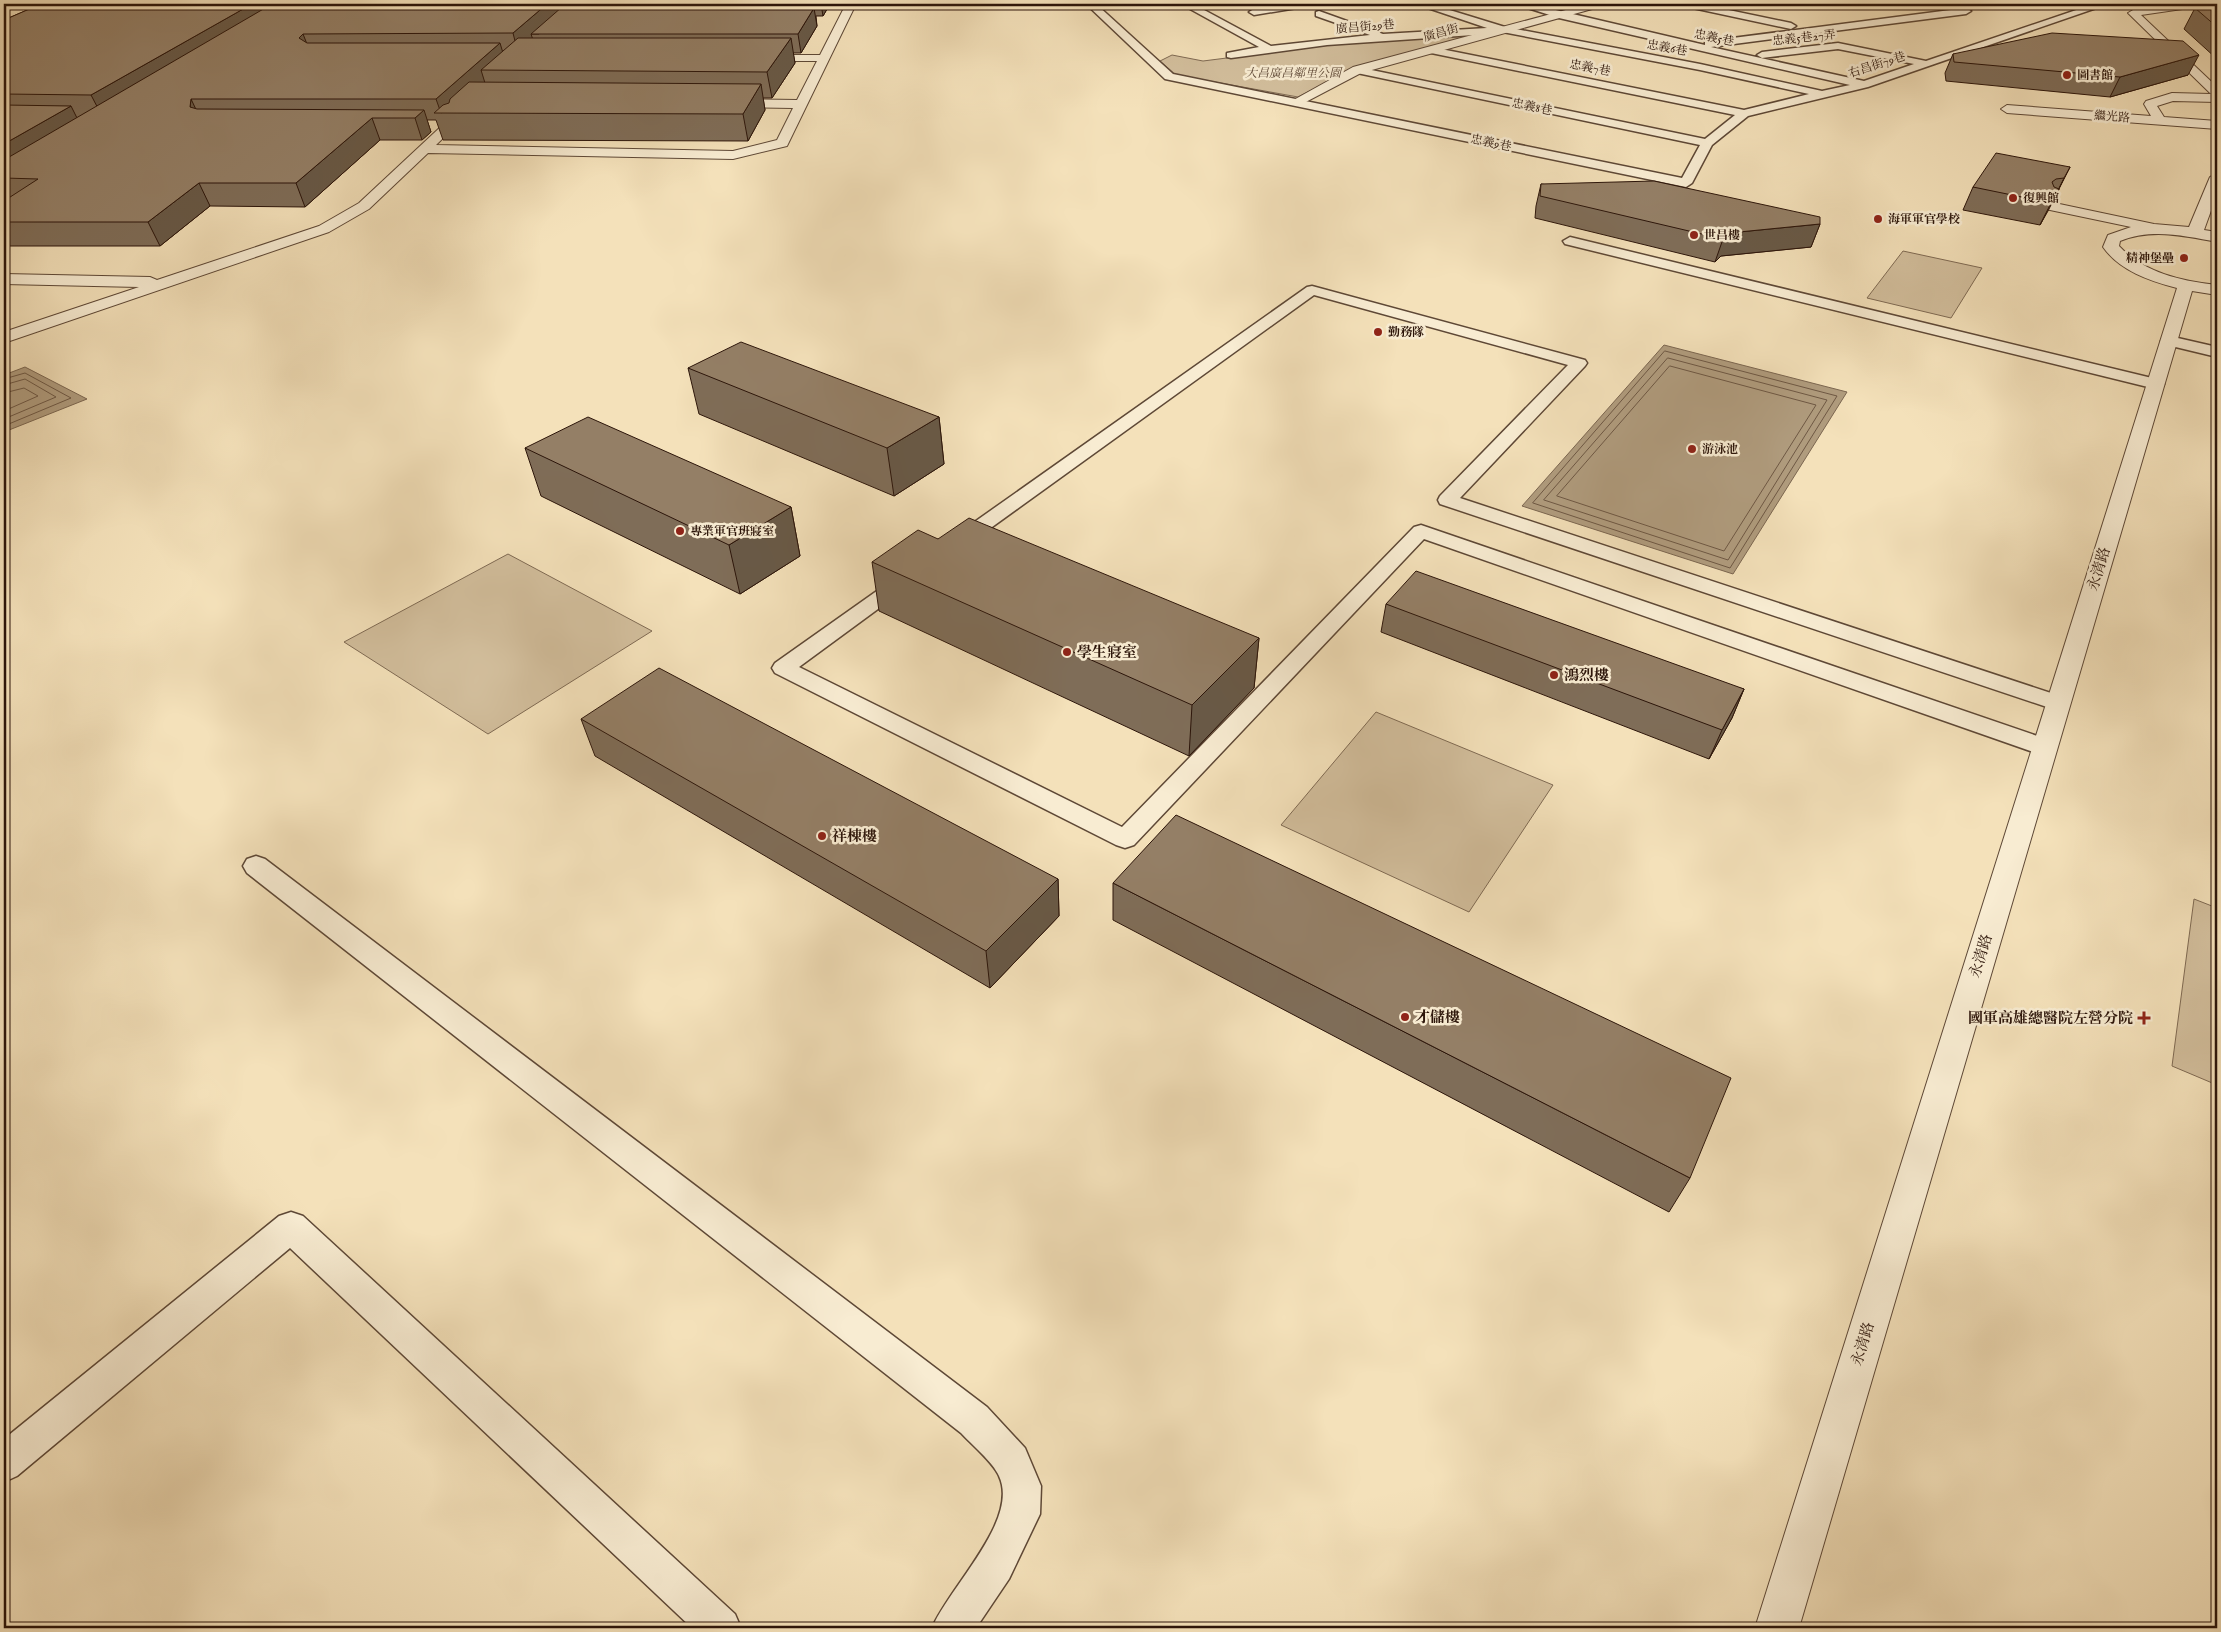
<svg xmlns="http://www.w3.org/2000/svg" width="2221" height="1632" viewBox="0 0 2221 1632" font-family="'IM FELL English','Noto Serif TC',serif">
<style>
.green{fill:#d2be9c;stroke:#7f6a53}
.water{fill:#b09c7e;stroke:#7b6650}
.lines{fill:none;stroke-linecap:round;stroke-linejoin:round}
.shore{stroke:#6e5844;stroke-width:1}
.service-casing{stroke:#5e4836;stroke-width:3}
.minor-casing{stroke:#5e4836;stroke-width:2}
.service{fill:#f8ecd2;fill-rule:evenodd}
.minor{fill:#f8ecd2;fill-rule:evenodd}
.wall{fill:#7f6d58;stroke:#2c150a}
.shaded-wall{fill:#685947;stroke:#2c150a}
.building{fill:#947f66;stroke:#2c150a}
.poi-dot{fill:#8f2418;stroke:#f8ecd2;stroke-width:2}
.labels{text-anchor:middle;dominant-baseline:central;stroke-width:5;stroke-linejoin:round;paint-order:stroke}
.far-street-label{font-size:12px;fill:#2c150a;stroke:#f8ecd2}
.far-park-label{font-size:12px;font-style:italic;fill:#5e4836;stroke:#f8ecd2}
.far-poi-label{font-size:12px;font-weight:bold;fill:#2c150a;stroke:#f8ecd2;text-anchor:start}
.street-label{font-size:15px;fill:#2c150a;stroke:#f8ecd2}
.poi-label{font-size:15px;font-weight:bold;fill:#2c150a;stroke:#f8ecd2;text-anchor:start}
</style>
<rect width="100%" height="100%" fill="#f4e1ba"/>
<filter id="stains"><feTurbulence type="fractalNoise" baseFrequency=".004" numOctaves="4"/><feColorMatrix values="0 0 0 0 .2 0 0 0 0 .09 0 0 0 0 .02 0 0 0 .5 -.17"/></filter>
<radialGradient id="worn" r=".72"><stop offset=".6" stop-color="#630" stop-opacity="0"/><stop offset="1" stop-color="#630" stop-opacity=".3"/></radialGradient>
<!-- green -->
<g class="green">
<polygon points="1482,33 1352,69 1298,97 1176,75 1160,61 1172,55 1203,61 1377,39"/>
<polygon points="1903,251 1982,268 1951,318 1867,298"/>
<polygon points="508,554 652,631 488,734 344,642"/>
<polygon points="1376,712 1553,785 1469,912 1281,825"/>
<polygon points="2194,899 2217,908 2217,1085 2172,1066"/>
</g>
<!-- water -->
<g class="water">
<polygon points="1664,345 1847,392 1733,574 1522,506"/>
<polygon points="25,367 87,399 4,432 4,375"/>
</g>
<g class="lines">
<!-- shore -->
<g class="shore">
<polygon points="1665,351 1837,396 1730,568 1533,503"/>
<polygon points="1668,358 1827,400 1728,560 1544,500"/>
<polygon points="1670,366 1816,405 1724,551 1557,496"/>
<polyline points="4,379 25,373 71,398 4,426"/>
<polyline points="4,385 25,379 56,397 4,419"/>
<polyline points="4,393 24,388 38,396 4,411"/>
</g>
<!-- service casing -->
<g class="service-casing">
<g id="service">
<polygon points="1086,4 1096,4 1173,74 1682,178 1700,145 1357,73 1352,70 1357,67 1705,139 1735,115 1431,53 1426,50 1431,47 1744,110 1809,94 1700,70 1492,30 1492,33 1488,34 1327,45 1231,58 1227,57 1227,53 1259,47 1181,4 1193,4 1271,46 1370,35 1316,16 1316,12 1319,11 1383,34 1487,28 1416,4 1430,4 1505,27 1700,64 1822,91 1850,85 1559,18 1515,4 1530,4 1705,45 1705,42 1709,41 1966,8 1971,11 1966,14 1711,47 1864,81 1914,64 1838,49 1762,58 1757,55 1762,52 1838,43 1926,61 2094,4 2108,4 1868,87 1748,116 1712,145 1692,183 1686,187 1165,79"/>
<polygon points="1287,4 1308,4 1303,7 1254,15 1249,12 1254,9"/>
<polygon points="1683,4 1700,4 1791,23 1796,26 1791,29 1688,7"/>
<polygon points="1765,4 1782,4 1777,7 1766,7"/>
<polygon points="1570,237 2156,379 2162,380 2164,384 2162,388 2156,389 1565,244 1563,241"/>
<polygon points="1312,286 1585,360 1587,363 1585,366 1460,498 2066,698 2069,703 2066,708 2058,710 2050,708 1440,504 1438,500 1440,496 1568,365 1314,295 963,548 956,550 949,548 946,544 949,540 1307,287"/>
<polygon points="2169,336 2217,347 2217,357 2163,344 2161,341 2163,338"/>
<polygon points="1421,525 2052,741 2056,747 2052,753 2044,755 2036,753 1424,539 1134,845 1125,848 1116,845 775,673 772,668 775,663 898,576 905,574 912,576 915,580 912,584 799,667 1122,827 1414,527"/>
<path d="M256,856L265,859L987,1407L1025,1448L1041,1486L1040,1514L1009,1579L976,1628H932C949,1587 1020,1520 999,1476C993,1462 972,1445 961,1433L247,873L243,866L247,859Z"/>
<polygon points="291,1212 303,1216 735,1614 741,1628 692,1628 290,1248 17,1476 4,1482 4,1439 279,1216"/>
</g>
</g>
<!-- minor casing -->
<g class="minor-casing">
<g id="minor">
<polygon points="846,4 856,4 787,146 733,159 428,153 369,209 329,232 4,343 4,332 139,287 4,284 4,274 150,277 157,280 319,226 359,203 463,106 467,105 473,109 436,145 733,151 777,140 793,108 727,107 721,103 727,99 797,100 817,61 757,61 751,58 757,55 820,55"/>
<polygon points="1588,4 1604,4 1603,6 1361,73 1300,105 1296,106 1290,102 1353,67"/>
<polygon points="2176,4 2201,4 2196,7 2141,15 2217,87 2217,102 2173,101 2157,106 2164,117 2217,121 2217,129 2007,113 2001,109 2007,105 2151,116 2144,104 2146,101 2172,93 2211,94 2128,13 2133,10"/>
<path d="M2217,173V194L2204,230L2217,232V242C2185,236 2152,228 2120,241L2119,246C2144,273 2182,281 2217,285V295L2192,291L1799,1628H1755L2177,288C2150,281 2120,271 2103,247L2108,235L2131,227L2050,210L2045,209L2043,206L2045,203L2050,202L2154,224L2189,227L2210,177Z"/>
</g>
</g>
<!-- service -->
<use href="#service" class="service"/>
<!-- minor -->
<use href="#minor" class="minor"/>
</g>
<!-- wall -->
<g class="wall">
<polygon points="41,4 573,4 570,7 575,7 575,4 830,4 823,16 816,16 817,26 801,53 793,53 795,63 772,98 763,98 765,110 748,141 443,140 436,120 427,120 431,132 422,140 380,140 305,207 210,206 160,246 4,246 4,20"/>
<polygon points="2198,4 2217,5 2217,59 2184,29 2195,8 2196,8"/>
<polygon points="1953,54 2188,75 2110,97 1946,81 1945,73"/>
<polygon points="2070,167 2040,225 1963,210 1973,187"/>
<polygon points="1541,184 1820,224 1811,247 1721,256 1715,262 1535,218 1536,206"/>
<polygon points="688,368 939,417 944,464 894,496 699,414"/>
<polygon points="525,448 791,507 800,556 740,594 541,496"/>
<polygon points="938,539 1259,638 1254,688 1189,756 879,611 872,562"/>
<polygon points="1386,604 1744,689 1732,718 1709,759 1381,632"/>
<polygon points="581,719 1058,879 1059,916 990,988 595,756"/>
<polygon points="1113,883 1690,1178 1669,1212 1113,920"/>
</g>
<!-- shaded-wall -->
<g class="shaded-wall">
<polygon points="252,4 292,4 102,116 91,95"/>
<polygon points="547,4 573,4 539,34 531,34 533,40 518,53 513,33"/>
<polygon points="821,4 830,4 823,16"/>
<polygon points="814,8 817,26 801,53 798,34"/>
<polygon points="303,34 311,54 299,38"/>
<polygon points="791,38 795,63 772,98 767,72"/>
<polygon points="500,43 506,63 481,70 485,83 441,113 436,99"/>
<polygon points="2199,55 2188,75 2110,97 2120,77"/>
<polygon points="761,84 765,110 748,141 743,114"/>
<polygon points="191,99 201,120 190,107"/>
<polygon points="71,106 82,128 4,174 4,144"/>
<polygon points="424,110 431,132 422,140 415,118"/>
<polygon points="372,118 380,140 305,207 296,183"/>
<polygon points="2070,167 2053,201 2064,178"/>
<polygon points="199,183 210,206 160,246 148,222"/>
<polygon points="2059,189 2048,211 2040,225 2051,203"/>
<polygon points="1820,224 1811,247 1721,256 1715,262 1723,239 1729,233"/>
<polygon points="939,417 944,464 894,496 887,448"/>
<polygon points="791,507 800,556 740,594 729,545"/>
<polygon points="1259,638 1254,688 1189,756 1192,705"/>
<polygon points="1744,689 1732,718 1709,759 1722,730"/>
<polygon points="1058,879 1059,916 990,988 986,951"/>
</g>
<!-- building -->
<g class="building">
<polygon points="41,4 252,4 91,95 4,94 4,20"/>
<polygon points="272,4 547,4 513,33 303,34 299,38 307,43 500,43 436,99 191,99 190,107 197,109 424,110 415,118 372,118 296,183 199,183 148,222 4,222 4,201 38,179 4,178 4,160"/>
<polygon points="2198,4 2217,5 2217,27 2195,8 2204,8"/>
<polygon points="562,7 814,8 798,34 531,34"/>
<polygon points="2052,33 2183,41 2199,55 2120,77 1954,62 1953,54"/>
<polygon points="518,38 791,38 767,72 481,70"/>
<polygon points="469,82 761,84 743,114 434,113 443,105 449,103 450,99"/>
<polygon points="4,105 71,106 4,144"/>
<polygon points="1996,153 2070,167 2064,178 2056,179 2052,182 2054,187 2059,189 2051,203 1973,187"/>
<polygon points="1654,181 1820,217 1820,224 1729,233 1723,239 1540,196 1541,184"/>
<polygon points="741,342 939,417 887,448 688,368"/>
<polygon points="588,417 791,507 729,545 525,448"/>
<polygon points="969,518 1259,638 1192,705 872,562 918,530 938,539"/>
<polygon points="1416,571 1744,689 1722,730 1386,604"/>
<polygon points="659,668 1058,879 986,951 581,719"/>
<polygon points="1176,815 1731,1078 1690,1178 1113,883"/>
</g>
<!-- markers -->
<g class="poi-dot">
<circle cx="2067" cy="75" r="5"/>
<circle cx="2013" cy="198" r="5"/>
<circle cx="1878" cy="219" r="5"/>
<circle cx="1694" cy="235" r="5"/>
<circle cx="2184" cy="258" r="5"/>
<circle cx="1378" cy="332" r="5"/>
<circle cx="1692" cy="449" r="5"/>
<circle cx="680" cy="531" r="5"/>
<circle cx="1067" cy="652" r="5"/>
<circle cx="1554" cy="675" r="5"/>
<circle cx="822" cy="836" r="5"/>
<circle cx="1405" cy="1017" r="5"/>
<path d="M2141.5 1010.5h5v5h5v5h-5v5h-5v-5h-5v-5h5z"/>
</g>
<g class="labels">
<!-- far-street labels -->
<g class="far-street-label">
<text transform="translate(1365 27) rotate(-5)">廣昌街29巷</text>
<text transform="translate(1441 33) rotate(-16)">廣昌街</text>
<text transform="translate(1714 38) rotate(12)">忠義5巷</text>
<text transform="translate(1804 38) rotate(-6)">忠義5巷27弄</text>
<text transform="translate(1667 48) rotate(10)">忠義6巷</text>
<text transform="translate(1877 65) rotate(-18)">右昌街79巷</text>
<text transform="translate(1590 68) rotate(11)">忠義7巷</text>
<text transform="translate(1532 107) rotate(12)">忠義8巷</text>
<text transform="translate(2112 117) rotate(4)">繼光路</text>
<text transform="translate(1491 143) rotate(12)">忠義9巷</text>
</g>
<!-- far-park labels -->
<g class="far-park-label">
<text x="1293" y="73">大昌廣昌鄰里公園</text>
</g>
<!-- far-poi labels -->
<g class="far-poi-label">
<text x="2077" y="75">圖書館</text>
<text x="2023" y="198">復興館</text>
<text x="1888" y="219">海軍軍官學校</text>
<text x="1704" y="235">世昌樓</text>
<text x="2174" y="258" text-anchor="end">精神堡壘</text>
<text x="1388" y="332">勤務隊</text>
<text x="1702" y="449">游泳池</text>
<text x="690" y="531">專業軍官班寢室</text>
</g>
<!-- street labels -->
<g class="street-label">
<text transform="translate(2099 569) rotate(-73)">永清路</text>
<text transform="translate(1981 956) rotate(-73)">永清路</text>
<text transform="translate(1863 1344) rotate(-73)">永清路</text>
</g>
<!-- poi labels -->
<g class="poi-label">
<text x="1077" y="652">學生寢室</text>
<text x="1564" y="675">鴻烈樓</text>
<text x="832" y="836">祥棟樓</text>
<text x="1415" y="1017">才儲樓</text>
<text x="2133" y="1018" text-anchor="end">國軍高雄總醫院左營分院</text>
</g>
</g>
<!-- margin -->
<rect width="2221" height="1632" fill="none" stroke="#f4e1ba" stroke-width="20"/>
<rect x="5" y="5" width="2211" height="1622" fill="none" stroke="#2c150a" stroke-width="2.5"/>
<rect x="10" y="10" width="2201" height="1612" fill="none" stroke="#2c150a"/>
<rect width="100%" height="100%" filter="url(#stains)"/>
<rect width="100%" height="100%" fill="url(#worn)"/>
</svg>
